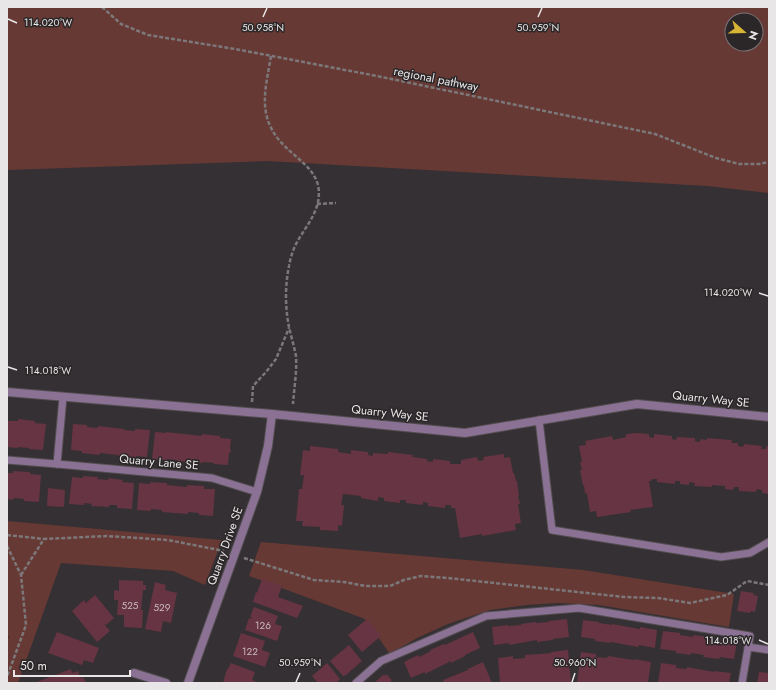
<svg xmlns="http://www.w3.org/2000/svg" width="776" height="690" viewBox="0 0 776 690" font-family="Jost,sans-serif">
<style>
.green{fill:#673935;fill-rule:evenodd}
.building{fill:#663442}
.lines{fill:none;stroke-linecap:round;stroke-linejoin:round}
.service-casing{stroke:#524d50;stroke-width:9}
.minor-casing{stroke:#524d50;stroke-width:10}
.path{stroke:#7c787a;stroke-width:2.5;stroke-dasharray:4 2;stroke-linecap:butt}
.service{stroke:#8b7193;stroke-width:7}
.minor{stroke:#8b7193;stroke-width:8}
.ticks{fill:none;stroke:#e9e6e7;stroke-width:1.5}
.labels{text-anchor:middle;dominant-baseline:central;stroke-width:3;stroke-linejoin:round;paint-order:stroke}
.number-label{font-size:10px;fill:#c8babe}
.street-label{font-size:12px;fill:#e9e6e7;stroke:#2b2729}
.ticks-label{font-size:10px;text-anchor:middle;fill:#e9e6e7;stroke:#2b2729;stroke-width:3;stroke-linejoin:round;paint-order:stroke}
</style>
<rect width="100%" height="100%" fill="#353033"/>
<!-- green -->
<g class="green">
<path d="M7,7H769V193L708,186L268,161L7,170ZM732,20H756V44H732Z"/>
<polygon points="7,521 222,540 205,585 173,571 61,563 18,683 7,683 7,641 9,637 7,634"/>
<polygon points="261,542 583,570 734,594 729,627 599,605 559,603 526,605 490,610 448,624 417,638 390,654 365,619 249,576"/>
</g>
<!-- building -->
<g class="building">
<polygon points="18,419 35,421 35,423 46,424 43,450 29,449 29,448 18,447 18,448 7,447 7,421 18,421"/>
<polygon points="73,424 87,425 87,427 98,428 98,426 124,429 124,430 135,431 135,429 150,430 147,457 136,456 136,458 118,456 118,455 100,453 99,455 82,453 82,451 71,450"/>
<polygon points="155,432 166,433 166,432 202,436 202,434 220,436 220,438 231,439 230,449 231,449 230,453 229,453 228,465 214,464 214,463 203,462 203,463 177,461 177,460 167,459 167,460 152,459"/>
<polygon points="637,433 649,434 649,437 654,438 654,434 672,436 672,439 676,440 677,437 695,438 695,441 700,442 700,439 707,440 707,438 732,440 731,443 738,443 738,446 743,447 744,444 762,446 761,449 766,449 766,446 769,447 769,494 762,493 762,490 757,489 756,492 739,491 739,487 734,487 733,490 725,489 725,486 712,485 712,487 694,486 695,483 689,482 689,485 680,484 680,481 675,481 675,484 657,482 657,479 652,479 651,481 649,481 653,507 630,510 631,512 597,517 596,511 590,512 587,493 585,494 584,485 583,486 580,470 582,470 580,462 582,462 579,446 586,445 585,441 612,436 613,440 626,437 626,434"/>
<polygon points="310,446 338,449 338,452 351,454 351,450 368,452 368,455 373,456 373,453 388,454 388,452 413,455 412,457 427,459 427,461 433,462 433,459 450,461 450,464 461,464 461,460 477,457 478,461 484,460 483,457 504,454 504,458 510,457 513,473 514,473 516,481 517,481 519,496 518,496 520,504 518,504 521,523 515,524 516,530 482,536 482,534 460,538 455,508 451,508 451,505 445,505 445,508 428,506 428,503 423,502 423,505 406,503 406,500 400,500 400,503 384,501 384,498 378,497 378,501 361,498 361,496 343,494 341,505 344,505 342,526 338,525 338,531 320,530 320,527 302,526 303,521 296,521 299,489 302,489 304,475 300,475 303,450 310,451"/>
<polygon points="13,471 30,472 30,474 41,475 39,502 24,501 24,499 14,498 13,500 7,499 7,473 13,473"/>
<polygon points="83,476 98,477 97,479 108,480 109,478 123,480 122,482 134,483 132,509 117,508 117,505 109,505 109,507 91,506 92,504 84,503 84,505 69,504 72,477 83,478"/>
<polygon points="150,482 167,483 167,485 187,487 187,485 204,486 204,489 215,489 213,516 199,515 199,513 188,512 188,514 162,512 162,510 151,509 151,511 137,510 139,483 150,484"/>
<polygon points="48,488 65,490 64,507 47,506"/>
<polygon points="262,579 282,586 278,597 303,606 297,618 253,602 256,592 257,593"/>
<polygon points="119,580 143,581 143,585 146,585 146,590 143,590 141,610 143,610 142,628 124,627 124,615 117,615 118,600 114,600 114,590 119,591"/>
<polygon points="155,582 166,585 165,590 177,593 171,623 163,621 161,632 145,629"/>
<polygon points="741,591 754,593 753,595 758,596 755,612 751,611 750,613 737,611"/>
<polygon points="95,595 114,618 106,625 104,624 110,631 97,642 72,611 84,600 86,603"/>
<polygon points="254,607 278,616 275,624 282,626 277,641 245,630 249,618 251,619 252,617 250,617"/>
<polygon points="367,619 381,636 362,652 348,635"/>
<polygon points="567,619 569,637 553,639 553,640 537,642 537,640 509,645 509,643 494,645 492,627 508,625 508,626 521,625 521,624 536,622 536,623 549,622 549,621"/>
<polygon points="583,620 599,622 599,623 612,625 612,624 640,629 640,627 657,630 655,648 639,645 638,647 611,642 610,643 595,641 595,639 581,637"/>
<polygon points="663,631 680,633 680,635 693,637 693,635 708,637 708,639 721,641 721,639 737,642 734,659 720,657 719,659 703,657 704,655 691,653 691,655 676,653 676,651 660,649"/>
<polygon points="57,632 99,648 93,663 84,660 82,665 48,653"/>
<polygon points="473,632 480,648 465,655 465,656 451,663 451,661 425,674 425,672 411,678 404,662 418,655 419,657 431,651 430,650 444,644 445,645"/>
<polygon points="241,633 265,641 262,650 270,653 265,667 233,656"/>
<polygon points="349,645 362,661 346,675 343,676 330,661"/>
<polygon points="568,650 571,683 500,683 498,658 513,656 513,659 525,658 525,655 540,654 551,653 551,652"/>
<polygon points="581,652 596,654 596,657 607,658 608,656 634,660 634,659 651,662 648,683 577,683"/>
<polygon points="483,662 492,683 441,683 444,682 443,680 468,670 468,669"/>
<polygon points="231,663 255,672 252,680 259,683 223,683 227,669 228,669"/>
<polygon points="327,663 340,679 336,683 318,683 312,676"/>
<polygon points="661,663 676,665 676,668 687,669 687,667 714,672 714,671 731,673 729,683 658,683"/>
<polygon points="71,669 72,673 78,671 81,678 83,677 86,683 34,683"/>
<polygon points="759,672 769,673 769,683 757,683"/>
<polygon points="386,674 392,680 389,683 374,683 383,675 384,676"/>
</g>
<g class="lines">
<!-- service casing -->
<g class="service-casing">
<g id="service">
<polyline points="539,420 552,530 721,557 750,553 769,542"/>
<polyline points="7,460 57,464 212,478 257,492"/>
<polyline points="57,464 63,397"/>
<polyline points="748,647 769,650"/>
<polyline points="356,683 381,661 486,616 579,608 750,636 742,683"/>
</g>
</g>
<!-- minor casing -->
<g class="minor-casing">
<g id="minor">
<polyline points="7,392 272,414 465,433 637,404 769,417"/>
<polyline points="134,673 166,683"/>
<polyline points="188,683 257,492 268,446 272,414"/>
</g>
</g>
<!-- path -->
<g class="path">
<polyline points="102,7 121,24 148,35 235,49 377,76 497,101 655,134 716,158 739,164 759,164 769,162"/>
<path d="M271,56C266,87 257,113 279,140C285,147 292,153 299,159C307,166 315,174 318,185C323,210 305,226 295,246C292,253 290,260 289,266C285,286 285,307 289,327C291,336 294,346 296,356C297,372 294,389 293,404"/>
<polyline points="317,204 336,203"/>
<polyline points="252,402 253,386 266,372 276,359 289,328"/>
<polyline points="7,535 44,539"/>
<polyline points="7,546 21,575 26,625 7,677"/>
<polyline points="244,558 314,580 344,582 365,586 390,586 404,580 421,576 448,578 624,597 658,598 690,603 727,595 747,581 769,585"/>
<polyline points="21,575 44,539 107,536 168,540 224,551"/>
</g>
<!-- service -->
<use href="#service" class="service"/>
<!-- minor -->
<use href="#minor" class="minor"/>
</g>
<!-- ticks -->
<path class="ticks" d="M263,17L267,8M538,17L542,8M8,19L17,23M759,293L768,296M8,367L17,370M759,640L768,644M296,682L300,673M572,682L575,673"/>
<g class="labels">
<!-- number labels -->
<g class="number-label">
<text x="130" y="605">525</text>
<text x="162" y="607">529</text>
<text x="263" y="625">126</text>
<text x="250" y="651">122</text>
</g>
<!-- street labels -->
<g class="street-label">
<text transform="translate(436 79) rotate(11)">regional pathway</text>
<text transform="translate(711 399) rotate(6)">Quarry Way SE</text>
<text transform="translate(390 413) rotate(6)">Quarry Way SE</text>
<text transform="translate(159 462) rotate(5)">Quarry Lane SE</text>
<text transform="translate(225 546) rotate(-70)">Quarry Drive SE</text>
</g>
</g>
<g class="ticks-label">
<text x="48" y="26">114.020°W</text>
<text x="263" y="31">50.958°N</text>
<text x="538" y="31">50.959°N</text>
<text x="728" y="296">114.020°W</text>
<text x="48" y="374">114.018°W</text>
<text x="728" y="644">114.018°W</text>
<text x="300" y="666">50.959°N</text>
<text x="575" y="666">50.960°N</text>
</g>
<!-- border -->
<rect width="776" height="690" fill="none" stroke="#e9e6e7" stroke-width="16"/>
<!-- north arrow -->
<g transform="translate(744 32) rotate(110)"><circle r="19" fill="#2b2729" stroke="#777375"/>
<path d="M0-3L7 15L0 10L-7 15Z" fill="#d7b434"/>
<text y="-6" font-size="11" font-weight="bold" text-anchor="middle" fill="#e9e6e7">N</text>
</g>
<!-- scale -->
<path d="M14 670v6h116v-6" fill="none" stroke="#e9e6e7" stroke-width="2"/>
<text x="20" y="670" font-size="12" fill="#e9e6e7" stroke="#2b2729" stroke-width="3" paint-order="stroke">50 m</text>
</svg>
